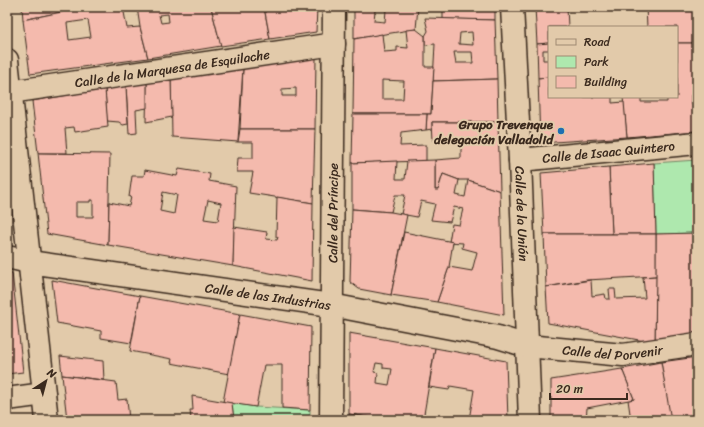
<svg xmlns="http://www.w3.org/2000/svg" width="704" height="427" viewBox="0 0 704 427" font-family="Sriracha,sans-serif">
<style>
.green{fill:#aee8ae;stroke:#748966}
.building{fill:#f4baad;stroke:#3b2a1e;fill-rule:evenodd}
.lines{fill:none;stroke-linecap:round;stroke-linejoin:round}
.street-casing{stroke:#3b2a1e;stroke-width:25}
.street{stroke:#e2caaa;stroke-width:22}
.poi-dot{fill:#1f6fb2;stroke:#e2caaa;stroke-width:1.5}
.labels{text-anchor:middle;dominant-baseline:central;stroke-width:4;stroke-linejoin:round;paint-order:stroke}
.street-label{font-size:13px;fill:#3b2a1e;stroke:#e2caaa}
.poi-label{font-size:13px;font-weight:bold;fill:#3b2a1e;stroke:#e2caaa;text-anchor:end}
</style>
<rect width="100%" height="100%" fill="#e2caaa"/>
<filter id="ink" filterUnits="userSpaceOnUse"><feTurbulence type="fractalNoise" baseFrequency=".025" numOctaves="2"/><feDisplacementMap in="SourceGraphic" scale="8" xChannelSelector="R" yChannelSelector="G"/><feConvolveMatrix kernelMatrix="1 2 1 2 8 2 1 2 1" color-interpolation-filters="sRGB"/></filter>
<g filter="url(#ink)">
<!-- green -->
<g class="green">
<polygon points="697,160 697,233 656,234 654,163"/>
<polygon points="232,403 256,407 310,410 310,420 234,420"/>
</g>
<!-- building -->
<g class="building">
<polygon points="22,7 85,7 23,20"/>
<path d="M85,7H123L127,28L140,27L148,58L30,74L23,20ZM88,20L91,37L69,40L67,23Z"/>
<path d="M137,7H211L221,46L148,58L140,27ZM168,14L169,22L161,23L159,15Z"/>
<polygon points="211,7 264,7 270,39 221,46"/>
<polygon points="264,7 317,7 316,32 270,39"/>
<path d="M354,7H418L416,29L354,39ZM375,10H386L385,22L374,21Z"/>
<polygon points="443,7 495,7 495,20 443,19"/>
<polygon points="535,7 567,7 568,27 549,27 549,43 537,44"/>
<polygon points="646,7 697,7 697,43 677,43 677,27 647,27"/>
<path d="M425,18L495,20L497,79L433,81L435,44L425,45V36L428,31ZM472,32L473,45L459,44L460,33ZM454,52H472L473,63H456Z"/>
<path d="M416,29L425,36V67H434L431,114H353L354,39L382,34L384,52L397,51V47L408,48L406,30ZM382,80L404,81L403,99H382Z"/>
<polygon points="549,43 549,50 543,50 543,60 549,60 549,77 538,78 537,44"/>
<polygon points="677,43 695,43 697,58 697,96 691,95 691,103 697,104 697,131 627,137 623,97 641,97 641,102 667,102 667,97 677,97"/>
<path d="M316,57L315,129H240L243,68ZM296,88V96H282V89Z"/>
<polygon points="243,68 238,142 172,137 171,79"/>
<polygon points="549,77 549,97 612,97 612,103 624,102 627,137 540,143 538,78"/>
<polygon points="171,79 172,117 146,122 147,83"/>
<polygon points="497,79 498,122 432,122 432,129 426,130 427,114 431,114 433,81"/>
<polygon points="147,83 147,108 136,110 137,133 129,134 126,86"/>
<polygon points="126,86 128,124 123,125 119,122 107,121 105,89"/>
<polygon points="105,89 108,127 75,132 74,127 65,128 67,153 38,153 32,101"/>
<polygon points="353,114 427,114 426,130 401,133 400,146 426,145 426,161 352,163"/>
<polygon points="432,122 498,122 500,191 468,180 459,180 443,174 438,190 435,190 435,160 461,158 461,139 433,140"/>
<polygon points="240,129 315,129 313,203 249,193 253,172 237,172 238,158 253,158 253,142 238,142"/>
<path d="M38,153L110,154L108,245L47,234ZM90,200H93V217H76V202H90Z"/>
<polygon points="435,160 435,190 438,190 443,174 459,180 456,195 465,197 468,180 500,191 504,315 437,302 449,267 472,271 477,252 462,248 463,243 449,242 452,224 459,225 463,209 454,207 450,222 431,220 435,204 421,201 417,217 401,214 405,195 395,195 391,212 352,209 352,163 397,161 396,179 405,179 407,161"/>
<polygon points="654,163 656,234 612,234 609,167"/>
<polygon points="609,167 612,234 544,234 541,173"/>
<path d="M179,169L210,174L209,181L236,186L233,266L108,245L109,202L129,206L131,197H129L132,176H144L145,170L177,176ZM163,192L177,195L174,214L160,211ZM208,200L221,203L218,221L204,219Z"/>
<polygon points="277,197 313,203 312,281 233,266 234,227 267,232 266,239 277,240 278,237 276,237"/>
<polygon points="352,209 391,212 407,215 391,295 359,289 350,282"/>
<polygon points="404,232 453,242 449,267 437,302 391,295"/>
<polygon points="697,233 697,336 655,343 656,234"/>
<polygon points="544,234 656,234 656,276 587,280 546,287"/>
<polygon points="7,272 12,273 23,372 7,374"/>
<polygon points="656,276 655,343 548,323 546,287 591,280 592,296 605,294 606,299 610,299 609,289 615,289 616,299 645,298 643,277"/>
<polygon points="52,280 140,296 131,343 101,338 101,331 57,323"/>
<polygon points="140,296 240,314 229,374 171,363 172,359 130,351"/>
<polygon points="240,314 311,327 310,410 282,408 282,365 264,365 256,407 223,402"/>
<path d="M349,333L435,348L423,420H385L349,414ZM376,363L383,364V368L392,369L389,385L377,383L378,373L374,372Z"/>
<polygon points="435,348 506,361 508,420 469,420 474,390 450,386 449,390 429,387"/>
<polygon points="60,356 103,361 104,380 62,375"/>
<polygon points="697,357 697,414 670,419 661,362"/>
<polygon points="661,362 671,420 631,420 628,400 634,399 622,369"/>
<polygon points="622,369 634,399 587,408 586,420 551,420 551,380"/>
<polygon points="62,375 116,382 118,400 127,399 129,420 67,420"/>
<polygon points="192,396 232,403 234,420 191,420 190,410 193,410"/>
<polygon points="349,414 385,420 349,420"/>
</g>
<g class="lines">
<!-- street casing -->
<g class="street-casing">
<g id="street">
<path id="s1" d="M512,7L520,160L530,420"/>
<polyline points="7,60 47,420"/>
<path id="s2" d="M10,92L334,44"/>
<path id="s3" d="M520,160L697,143"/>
<path id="s4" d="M7,257L29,262L331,305L498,337L527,346L623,355L697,344"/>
<polyline points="7,399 44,394"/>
<path id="s5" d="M331,420L334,7"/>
</g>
</g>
<!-- street -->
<use href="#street" class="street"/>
</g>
</g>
<!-- markers -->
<circle class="poi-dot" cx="561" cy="131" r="4"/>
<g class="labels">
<!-- street labels -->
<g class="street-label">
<text stroke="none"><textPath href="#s2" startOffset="164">Calle de la Marquesa de Esquilache</textPath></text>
<text stroke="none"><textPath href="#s3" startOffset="89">Calle de Isaac Quintero</textPath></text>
<text stroke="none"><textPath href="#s5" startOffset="207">Calle del Príncipe</textPath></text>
<text stroke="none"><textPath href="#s1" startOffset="207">Calle de la Unión</textPath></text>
<text stroke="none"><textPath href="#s4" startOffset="264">Calle de las Industrias</textPath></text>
<text stroke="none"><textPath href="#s4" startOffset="614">Calle del Porvenir</textPath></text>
</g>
<!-- poi labels -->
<g class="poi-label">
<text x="553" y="124">Grupo Trevenque<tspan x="553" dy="15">delegación Valladolid</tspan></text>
</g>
</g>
<!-- margin -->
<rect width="704" height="427" fill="none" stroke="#e2caaa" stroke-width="24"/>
<rect x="12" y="12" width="680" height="403" fill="none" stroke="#3b2a1e" stroke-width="1.5" filter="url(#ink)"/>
<!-- legend -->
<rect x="548" y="26" width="130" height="72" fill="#e2caaa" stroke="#9f8a72"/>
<rect x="556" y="39" width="20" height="6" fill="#e2caaa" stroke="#9f8a72"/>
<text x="584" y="46" font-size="12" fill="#3b2a1e">Road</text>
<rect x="556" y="56" width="20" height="12" fill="#aee8ae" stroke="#9f8a72"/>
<text x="584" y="66" font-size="12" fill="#3b2a1e">Park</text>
<rect x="556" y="76" width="20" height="12" fill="#f4baad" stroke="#9f8a72"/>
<text x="584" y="86" font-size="12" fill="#3b2a1e">Building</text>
<!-- north arrow -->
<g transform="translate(46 381) rotate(36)" stroke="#e2caaa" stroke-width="3" paint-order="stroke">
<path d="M0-3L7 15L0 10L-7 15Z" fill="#3b2a1e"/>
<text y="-6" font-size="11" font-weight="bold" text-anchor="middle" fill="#3b2a1e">N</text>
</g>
<!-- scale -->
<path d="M550 393v6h77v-6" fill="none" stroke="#3b2a1e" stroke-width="2"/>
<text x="556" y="393" font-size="12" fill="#3b2a1e" stroke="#e2caaa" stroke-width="3" paint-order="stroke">20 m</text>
</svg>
